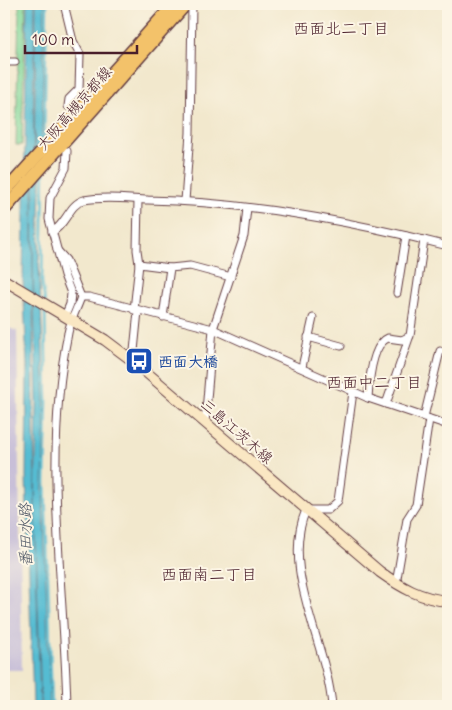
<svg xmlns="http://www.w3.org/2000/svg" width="452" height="710" viewBox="0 0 452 710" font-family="Delius,'Klee One',sans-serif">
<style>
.industrial{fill:#c8bfd8}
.green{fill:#85d99b;stroke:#687c63}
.water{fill:#55bcd2;stroke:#506e7e}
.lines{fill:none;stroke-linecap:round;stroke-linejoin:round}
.stream{stroke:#55bcd2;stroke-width:2.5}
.minor-casing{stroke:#633d43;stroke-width:9}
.secondary-casing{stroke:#633d43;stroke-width:12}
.primary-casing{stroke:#633d43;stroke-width:14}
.minor{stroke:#fff;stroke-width:7}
.secondary{stroke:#fae7c3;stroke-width:10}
.primary{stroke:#f3c26a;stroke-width:11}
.labels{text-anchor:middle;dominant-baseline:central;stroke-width:4;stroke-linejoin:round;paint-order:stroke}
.street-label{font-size:15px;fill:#4a1f2b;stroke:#fcf5e5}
.transit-label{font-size:15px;font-weight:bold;fill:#164399;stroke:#fcf5e5;text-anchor:start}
.neighbourhood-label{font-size:16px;fill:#4a1f2b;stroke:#fcf5e5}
.water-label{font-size:16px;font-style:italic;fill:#4e5665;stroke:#fcf5e5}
</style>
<rect width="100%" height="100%" fill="#fcf5e5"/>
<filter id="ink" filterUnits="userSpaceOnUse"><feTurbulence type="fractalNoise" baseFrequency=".02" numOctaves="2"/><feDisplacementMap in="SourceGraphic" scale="10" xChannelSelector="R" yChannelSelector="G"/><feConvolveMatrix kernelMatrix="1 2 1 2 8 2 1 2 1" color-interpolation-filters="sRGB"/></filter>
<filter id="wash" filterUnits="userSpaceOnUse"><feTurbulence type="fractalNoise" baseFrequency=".0096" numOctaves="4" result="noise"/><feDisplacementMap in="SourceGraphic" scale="20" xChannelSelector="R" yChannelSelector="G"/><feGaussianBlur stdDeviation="1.12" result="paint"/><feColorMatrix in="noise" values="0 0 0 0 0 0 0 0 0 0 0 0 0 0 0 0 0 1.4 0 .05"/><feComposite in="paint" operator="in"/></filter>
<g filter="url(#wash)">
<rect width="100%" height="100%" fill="#f2e8cd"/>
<!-- industrial -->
<polygon class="industrial" points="4,326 17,331 22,670 4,670"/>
<!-- green -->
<polygon class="green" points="19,4 26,4 22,145 16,145"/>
<!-- water -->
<g class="water">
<path d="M27,4H35C31,238 33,472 40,706H33L26,476L27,365L23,280Z"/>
<polygon points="36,4 45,4 39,261 45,398 43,488 50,706 41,706 35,510 37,403 33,269"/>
</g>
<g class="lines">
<!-- stream -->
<g class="stream">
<polyline points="44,142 47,4"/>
<polyline points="44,173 42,282 45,302"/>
<polyline points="45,307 47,402 45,482 52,706"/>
</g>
</g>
</g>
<g filter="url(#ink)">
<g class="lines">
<!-- minor casing -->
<g class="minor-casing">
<g id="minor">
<polyline points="64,4 73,41 80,54 79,89 69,99 68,106"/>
<polyline points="4,62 15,62"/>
<polyline points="185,201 190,133 192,4"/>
<path d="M52,232C66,225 69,204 84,200C104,196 127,199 148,200C249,202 351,221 448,246"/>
<path d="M57,250L66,260L81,297C77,309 70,321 68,333C43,456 64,583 67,706"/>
<polyline points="139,264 170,268 190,266 231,277"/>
<polyline points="397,293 406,236"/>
<polyline points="81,297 89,297 213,329 368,398 448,425"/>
<polyline points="134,310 139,264 137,250 138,200"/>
<polyline points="65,316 70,304 71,293 64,275 49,219 50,198 66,168 67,151"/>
<polyline points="163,317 170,268"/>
<polyline points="308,337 341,346"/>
<polyline points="133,361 138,311"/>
<polyline points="302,367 313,318"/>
<path d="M368,398C369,382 372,344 388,338L402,340L410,336L424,240"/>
<polyline points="386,404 409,338"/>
<polyline points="424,417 440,351"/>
<polyline points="205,423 213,329 244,236 247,208"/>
<polyline points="396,584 407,519 416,505 429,419"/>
<path d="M332,706C327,643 280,570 306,510H328L338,501L353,392"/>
</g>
</g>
<!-- secondary casing -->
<g class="secondary-casing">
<path id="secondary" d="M4,280L105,340L133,361L380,572C401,587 421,599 448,601"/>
</g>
<!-- primary casing -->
<g class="primary-casing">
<g id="primary">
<polyline points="4,193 174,4"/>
<polyline points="4,210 186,4"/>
</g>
</g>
<!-- minor -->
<use href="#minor" class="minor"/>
<!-- secondary -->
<use href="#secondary" class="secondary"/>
<!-- primary -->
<use href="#primary" class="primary"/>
</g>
</g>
<!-- icons -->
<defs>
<g id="bus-square" transform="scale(1.4375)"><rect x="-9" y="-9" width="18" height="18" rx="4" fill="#1a4fb4" stroke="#fcf5e5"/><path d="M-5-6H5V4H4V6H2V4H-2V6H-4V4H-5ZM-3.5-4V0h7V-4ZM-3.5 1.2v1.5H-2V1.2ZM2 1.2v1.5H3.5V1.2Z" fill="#fff"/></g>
</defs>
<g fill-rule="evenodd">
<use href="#bus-square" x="139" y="361"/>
</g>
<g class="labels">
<!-- street labels -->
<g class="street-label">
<text transform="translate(74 108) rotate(-49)">大阪高槻京都線</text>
<text transform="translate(237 431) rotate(41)">三島江茨木線</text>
</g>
<!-- transit labels -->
<g class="transit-label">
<text x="158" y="361">西面大橋</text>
</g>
<!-- neighbourhood labels -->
<g class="neighbourhood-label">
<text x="341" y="28">西面北二丁目</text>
<text x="374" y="382">西面中二丁目</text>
<text x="209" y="574">西面南二丁目</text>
</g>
<!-- water labels -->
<g class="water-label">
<text transform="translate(25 535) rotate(-91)">番田水路</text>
</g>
</g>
<!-- margin -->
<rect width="452" height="710" fill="none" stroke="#fcf5e5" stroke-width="20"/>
<!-- scale -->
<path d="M25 45v8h112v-8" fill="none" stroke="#4a1f2b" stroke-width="2.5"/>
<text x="32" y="45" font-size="15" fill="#4a1f2b" stroke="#fcf5e5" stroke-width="4" paint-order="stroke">100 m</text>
</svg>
